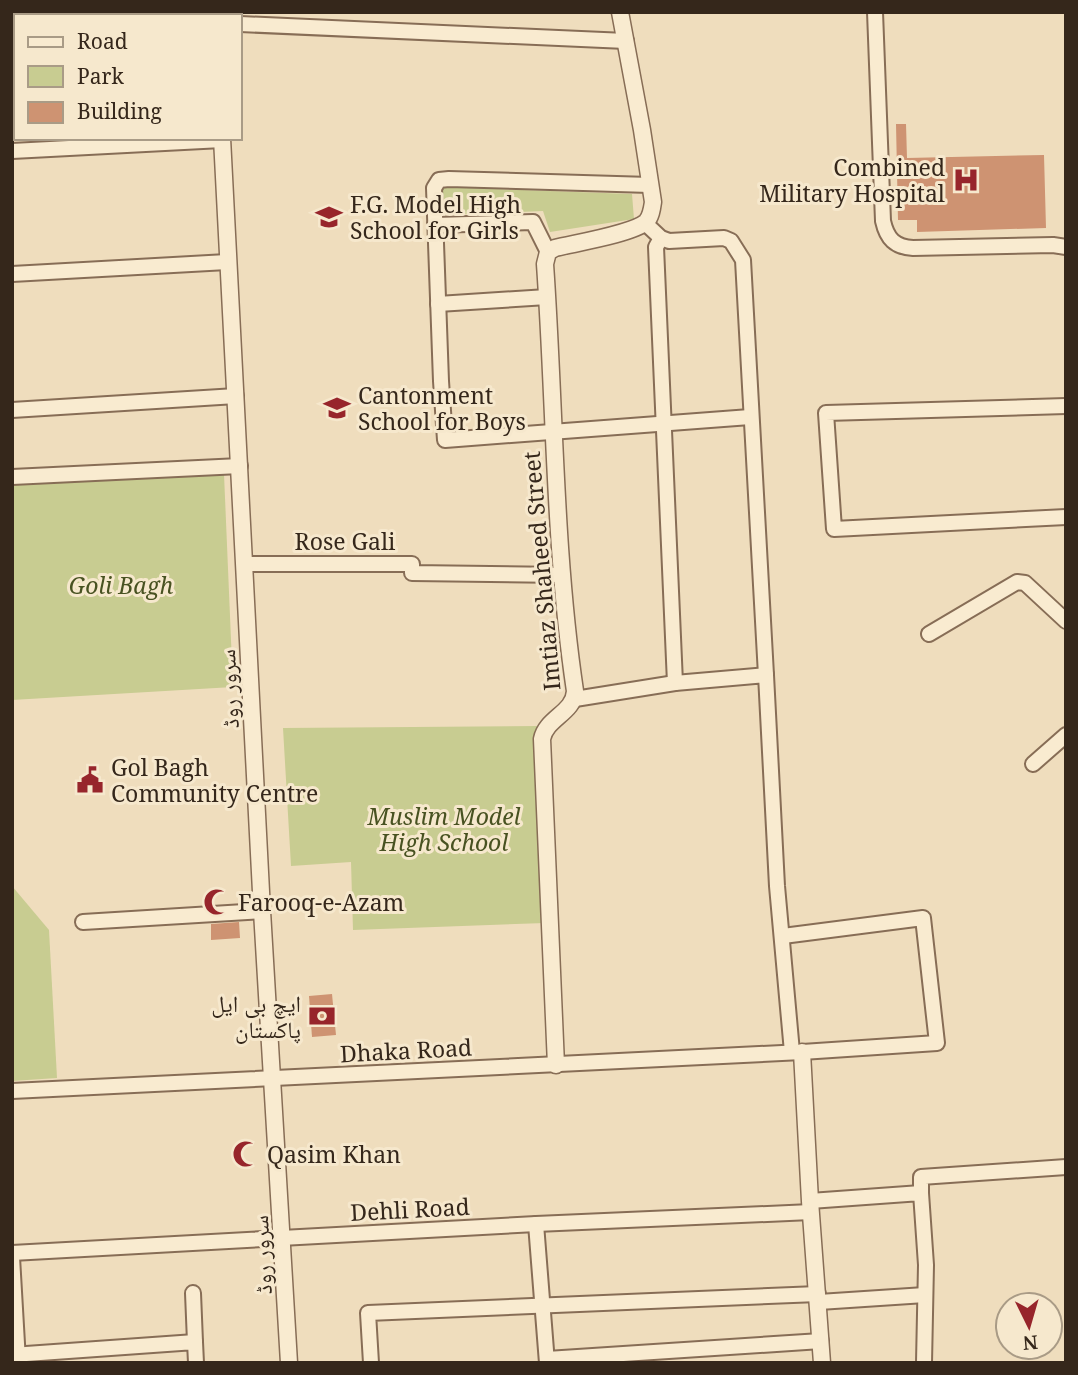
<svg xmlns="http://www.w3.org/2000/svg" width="1078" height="1375" viewBox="0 0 1078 1375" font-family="'Noto Serif','Noto Naskh Arabic',serif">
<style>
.green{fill:#c8cc91}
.building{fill:#ce9372}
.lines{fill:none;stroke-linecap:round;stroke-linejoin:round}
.minor-casing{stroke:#876d56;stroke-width:18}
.tertiary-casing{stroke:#876d56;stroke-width:19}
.minor{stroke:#f9ebd0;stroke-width:14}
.tertiary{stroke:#f9ebd0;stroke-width:16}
.labels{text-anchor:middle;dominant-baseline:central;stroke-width:6;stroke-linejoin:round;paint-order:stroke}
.poi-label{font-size:23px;fill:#35271b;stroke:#f6e8cd;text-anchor:start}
.street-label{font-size:23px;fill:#35271b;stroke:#f6e8cd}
.park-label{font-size:23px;font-style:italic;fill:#485221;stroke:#f6e8cd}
</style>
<rect width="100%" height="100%" fill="#efddbd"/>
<!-- green -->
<g class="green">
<polygon points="443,187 632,194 634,219 550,232 543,211 443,215"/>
<polygon points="224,474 233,687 12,700 12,482"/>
<polygon points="538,726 545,923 353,930 351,862 291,866 283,728"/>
<polygon points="12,886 49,930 57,1078 12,1081"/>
</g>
<!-- building -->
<g class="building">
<polygon points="896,124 906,124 907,158 1044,155 1046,228 917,232 917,220 898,220"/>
<polygon points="239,922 240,938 211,940 211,924"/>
<polygon points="332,994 336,1035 312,1037 309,996"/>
</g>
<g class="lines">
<!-- minor casing -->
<g class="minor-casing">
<g id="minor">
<polyline points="129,12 129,16"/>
<path d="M875,12L883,221C887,239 895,247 913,248L1053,245L1066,247"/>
<polyline points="240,24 626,41"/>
<polyline points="12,27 16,28"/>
<polyline points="12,151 222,140"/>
<polyline points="650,185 449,179 439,180 434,188 441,381 445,440 750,417"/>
<polyline points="645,223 661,238 669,241 724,238 731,241 743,260 766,675"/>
<polyline points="435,225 533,222 548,252"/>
<polyline points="661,238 656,247 675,683"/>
<polyline points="12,274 227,262"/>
<polyline points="438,304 547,297"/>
<polyline points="1066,406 826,413 834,529 1066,517"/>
<polyline points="12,410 236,396"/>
<polyline points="12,477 240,466"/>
<polyline points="245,564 412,564 412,573 562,575"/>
<polyline points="929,634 1017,582 1025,583 1066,621"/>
<polyline points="575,699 675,683 766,675 777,886 792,1052"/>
<polyline points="1033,764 1066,735"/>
<polyline points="83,922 262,911"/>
<polyline points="12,1091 802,1052 937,1043 923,918 783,936"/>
<polyline points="921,1193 921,1177 1066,1167"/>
<polyline points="810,1201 921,1193 926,1265 924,1363"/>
<polyline points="536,1224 547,1363"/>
<polyline points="12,1253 536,1224 811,1212"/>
<polyline points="12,1257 18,1361"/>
<polyline points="193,1293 195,1342"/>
<polyline points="819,1302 925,1295"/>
<polyline points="12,1355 195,1342 196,1363"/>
<polyline points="547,1359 821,1341"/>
<polyline points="371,1363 368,1313 818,1294"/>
</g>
</g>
<!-- tertiary casing -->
<g class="tertiary-casing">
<g id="tertiary">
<polyline points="218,12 218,16"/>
<polyline points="222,138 262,911 289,1363"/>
<polyline points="802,1052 810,1201 822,1363"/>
<path d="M556,1065L542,739C546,718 574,713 575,691C554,550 555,406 545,264L548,252L555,248C575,243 632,234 646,222C651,217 652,209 653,202L642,130L620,12"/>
</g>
</g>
<!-- minor -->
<use href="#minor" class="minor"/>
<!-- tertiary -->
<use href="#tertiary" class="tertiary"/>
</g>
<!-- icons -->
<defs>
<g id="hospital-bare" transform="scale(2.1)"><path d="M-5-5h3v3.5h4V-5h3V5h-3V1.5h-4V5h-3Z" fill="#97252b" stroke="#f6e8cd" stroke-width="2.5" paint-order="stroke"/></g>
<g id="school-bare" transform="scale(2.1)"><path d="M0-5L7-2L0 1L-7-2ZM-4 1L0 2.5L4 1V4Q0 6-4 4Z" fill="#97252b" stroke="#f6e8cd" stroke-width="2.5" paint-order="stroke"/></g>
<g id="civic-bare" transform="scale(2.1)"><path d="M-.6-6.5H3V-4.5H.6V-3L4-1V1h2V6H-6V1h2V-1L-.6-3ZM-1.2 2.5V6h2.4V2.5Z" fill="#97252b" stroke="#f6e8cd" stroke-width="2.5" paint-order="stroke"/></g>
<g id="mosque-bare" transform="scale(2.1)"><path d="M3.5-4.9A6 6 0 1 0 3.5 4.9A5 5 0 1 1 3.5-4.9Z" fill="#97252b" stroke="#f6e8cd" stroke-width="2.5" paint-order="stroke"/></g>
<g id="bank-bare" transform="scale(2.1)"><path d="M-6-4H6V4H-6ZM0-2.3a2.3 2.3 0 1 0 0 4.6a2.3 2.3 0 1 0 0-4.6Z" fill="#97252b" stroke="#f6e8cd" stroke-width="2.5" paint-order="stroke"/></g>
</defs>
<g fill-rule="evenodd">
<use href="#hospital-bare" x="966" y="180"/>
<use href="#school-bare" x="329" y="217"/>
<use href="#school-bare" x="337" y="408"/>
<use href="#civic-bare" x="90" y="780"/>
<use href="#mosque-bare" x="217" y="902"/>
<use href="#bank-bare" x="322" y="1016"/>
<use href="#mosque-bare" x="246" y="1154"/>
</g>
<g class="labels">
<!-- poi labels -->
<g class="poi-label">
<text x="945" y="167" text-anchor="end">Combined<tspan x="945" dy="26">Military Hospital</tspan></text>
<text x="350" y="204">F.G. Model High<tspan x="350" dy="26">School for Girls</tspan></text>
<text x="358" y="395">Cantonment<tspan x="358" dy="26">School for Boys</tspan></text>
<text x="111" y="767">Gol Bagh<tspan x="111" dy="26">Community Centre</tspan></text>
<text x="238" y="902">Farooq-e-Azam</text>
<text x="301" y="1003" text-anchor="end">ایچ بی ایل<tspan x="301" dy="26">پاکستان</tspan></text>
<text x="267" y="1154">Qasim Khan</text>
</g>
<!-- street labels -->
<g class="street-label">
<text x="345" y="541">Rose Gali</text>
<text transform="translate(541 571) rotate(-95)">Imtiaz Shaheed Street</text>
<text transform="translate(228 689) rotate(-93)">سرور روڈ</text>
<text transform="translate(406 1050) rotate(-3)">Dhaka Road</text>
<text transform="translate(410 1209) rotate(-3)">Dehli Road</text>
<text transform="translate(261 1255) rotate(-93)">سرور روڈ</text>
</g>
<!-- park labels -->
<g class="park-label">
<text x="121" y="585">Goli Bagh</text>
<text x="444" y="816">Muslim Model<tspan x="444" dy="26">High School</tspan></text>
</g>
</g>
<!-- border -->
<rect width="1078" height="1375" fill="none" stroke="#35271b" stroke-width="28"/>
<!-- legend -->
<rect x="14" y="14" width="228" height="126" fill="#f6e8cd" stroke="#a99b86" stroke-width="2"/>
<rect x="28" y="37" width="35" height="10" fill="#f9ebd0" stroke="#a99b86" stroke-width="2"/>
<text x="77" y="49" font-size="21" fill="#35271b">Road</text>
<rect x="28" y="66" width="35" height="21" fill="#c8cc91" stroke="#a99b86" stroke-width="2"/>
<text x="77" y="84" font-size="21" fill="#35271b">Park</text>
<rect x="28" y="102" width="35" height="21" fill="#ce9372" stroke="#a99b86" stroke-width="2"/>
<text x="77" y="119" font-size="21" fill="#35271b">Building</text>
<!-- north arrow -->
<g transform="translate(1029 1326) rotate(175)"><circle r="33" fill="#f6e8cd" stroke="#a99b86" stroke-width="2"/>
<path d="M0-5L12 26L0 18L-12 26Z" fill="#97252b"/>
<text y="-10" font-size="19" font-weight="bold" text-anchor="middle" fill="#35271b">N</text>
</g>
</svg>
